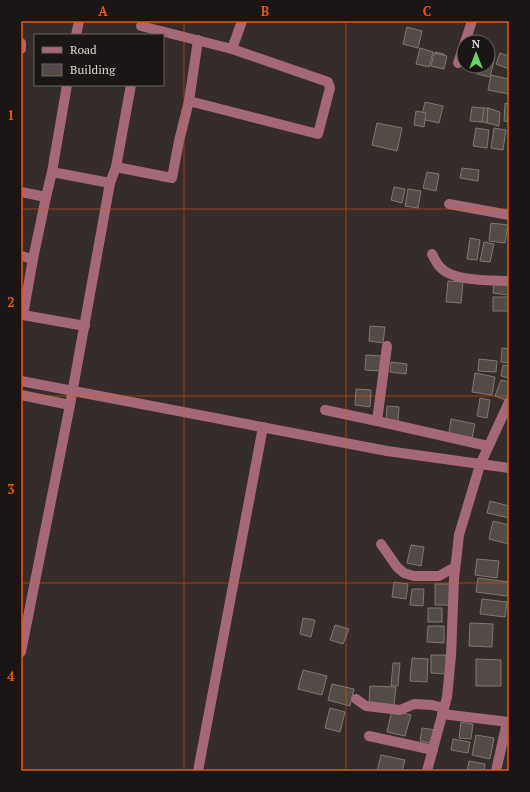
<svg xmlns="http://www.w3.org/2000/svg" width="530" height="792" viewBox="0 0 530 792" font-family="'PT Serif',serif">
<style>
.building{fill:#544b46;stroke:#807771}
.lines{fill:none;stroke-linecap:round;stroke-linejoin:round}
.minor{stroke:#a56876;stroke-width:10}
.grid{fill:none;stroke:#e8590c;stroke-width:1;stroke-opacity:0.55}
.neatline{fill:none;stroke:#e8590c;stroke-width:1.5}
.grid-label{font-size:13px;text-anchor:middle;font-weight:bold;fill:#e8590c}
</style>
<rect width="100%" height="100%" fill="#362d2b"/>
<!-- building -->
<g class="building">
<polygon points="407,27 422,31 418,48 403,44"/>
<polygon points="420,48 433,52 429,67 416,64"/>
<polygon points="435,52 444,54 441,68 431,66"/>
<polygon points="434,53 447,56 444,69 431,66"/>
<polygon points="500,53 509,56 509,69 496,64"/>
<polygon points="488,55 495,57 490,77 477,74 479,66 488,66"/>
<polygon points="491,75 509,79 509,94 488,90"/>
<polygon points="425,102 443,106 439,123 421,119"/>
<polygon points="505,103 509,104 509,122 504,121"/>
<polygon points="472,107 484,108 482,122 470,121"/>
<polygon points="484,108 488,108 487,123 482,122"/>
<polygon points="488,108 500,112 499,126 487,123"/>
<polygon points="416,111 426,113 424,127 414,125"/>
<polygon points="377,123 402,128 397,151 372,145"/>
<polygon points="476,128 489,130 487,148 473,146"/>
<polygon points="494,128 506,130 503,150 491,148"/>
<polygon points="462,168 479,170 478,181 460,178"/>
<polygon points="427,172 439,174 436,191 423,188"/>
<polygon points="394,187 405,189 402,203 391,200"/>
<polygon points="408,189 421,191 418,208 405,206"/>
<polygon points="491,223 508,225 505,243 489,241"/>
<polygon points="470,238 480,240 477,260 467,259"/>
<polygon points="484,242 494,244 490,262 480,261"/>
<polygon points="448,281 463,282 461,303 446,302"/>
<polygon points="494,281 509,283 509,295 493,293"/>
<rect x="493" y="297" width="16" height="14"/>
<polygon points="370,326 385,327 383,343 369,341"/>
<polygon points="502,348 509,349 509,363 501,362"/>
<polygon points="366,355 382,356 381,371 365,370"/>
<polygon points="479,359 497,361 496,372 478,371"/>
<polygon points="391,362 407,364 406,374 390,372"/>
<polygon points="503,365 509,366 509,378 501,376"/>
<polygon points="475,373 495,377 492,395 472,392"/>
<polygon points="501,380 509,382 509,397 508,401 495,396"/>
<polygon points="356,389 371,390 370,407 355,405"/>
<polygon points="480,398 490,400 487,418 477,416"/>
<polygon points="387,406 399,407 398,422 386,421"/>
<polygon points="451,419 475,424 472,438 449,433"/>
<polygon points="490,501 509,506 509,518 487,513"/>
<polygon points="493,521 509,525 509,544 489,539"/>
<polygon points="411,545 424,547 421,566 407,563"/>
<polygon points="477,559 499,561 497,578 475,575"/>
<polygon points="478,578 509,582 507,596 476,592"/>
<polygon points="394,582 408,584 406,599 392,597"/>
<rect x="435" y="584" width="15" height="21"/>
<polygon points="412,589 424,589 423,606 410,605"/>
<polygon points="482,599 507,602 505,617 480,614"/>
<rect x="428" y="608" width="14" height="14"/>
<polygon points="303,618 315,620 311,637 300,634"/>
<polygon points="470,623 493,624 492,647 469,646"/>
<polygon points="335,625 349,629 343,644 330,640"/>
<polygon points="428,626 444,626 444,643 427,642"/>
<polygon points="431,655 446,655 446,674 431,673"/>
<polygon points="412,658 428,659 427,682 410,681"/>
<polygon points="476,659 501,660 501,686 476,686"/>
<polygon points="393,663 400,663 398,686 391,686"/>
<polygon points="303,670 327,676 322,695 298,689"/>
<polygon points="332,684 354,689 350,706 328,700"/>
<polygon points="370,686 396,687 394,705 369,703"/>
<polygon points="330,708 345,712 340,732 325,728"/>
<polygon points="392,710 411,715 405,736 387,732"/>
<polygon points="461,722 473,724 471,739 459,738"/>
<polygon points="422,728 436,730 435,744 420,741"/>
<polygon points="476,735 494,738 490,759 472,755"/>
<polygon points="453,739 470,742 468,753 451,750"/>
<polygon points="381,755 405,760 402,771 377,771"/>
<polygon points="469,761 485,764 484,771 467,771"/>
</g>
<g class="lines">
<!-- minor -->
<g class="minor">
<polyline points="141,26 232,49 242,21"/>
<polyline points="76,35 79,21"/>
<polyline points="465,42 472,21"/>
<polyline points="21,43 21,49"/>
<polyline points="458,63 464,45"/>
<polyline points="67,85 52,172 46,197 33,259 23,315 85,326"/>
<polyline points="189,101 318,134 330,88 328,82 232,49"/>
<polyline points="116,167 172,178 179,141 189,101 198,40"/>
<polyline points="52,172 110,183"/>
<polyline points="21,192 46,197"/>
<polyline points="449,204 509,215"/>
<path d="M432,254C434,258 437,264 440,267C453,282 491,280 509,281"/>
<polyline points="21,256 33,259"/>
<polyline points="21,381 387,451 509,468"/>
<polyline points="21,395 70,405 110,183 116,167 131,85"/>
<polyline points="325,410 377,421 488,446"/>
<polyline points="377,421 387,346"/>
<polyline points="381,544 397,567 404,573 414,576 439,576 455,567"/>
<polyline points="21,652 70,405"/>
<polyline points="356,699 366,706 400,710 414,704 432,705 444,708"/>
<polyline points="442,714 509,722"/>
<polyline points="369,736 433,750"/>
<polyline points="198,771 263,427"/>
<polyline points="427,771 447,697 451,656 454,579 459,535 480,465 509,402"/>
<polyline points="496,771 507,722"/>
</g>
</g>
<!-- grid -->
<path class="grid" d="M184,21V771M346,21V771M21,209H509M21,396H509M21,583H509"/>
<!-- border -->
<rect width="530" height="792" fill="none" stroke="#1b1616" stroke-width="44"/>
<!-- legend -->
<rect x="34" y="34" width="130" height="52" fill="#1b1616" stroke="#696363"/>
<rect x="42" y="47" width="20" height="6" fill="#a56876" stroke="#696363"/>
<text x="70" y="54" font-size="12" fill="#ded7d6">Road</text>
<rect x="42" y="64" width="20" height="12" fill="#544b46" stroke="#696363"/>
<text x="70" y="74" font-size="12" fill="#ded7d6">Building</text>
<!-- north arrow -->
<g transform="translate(476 54)"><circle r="19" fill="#1b1616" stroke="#696363"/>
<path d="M0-3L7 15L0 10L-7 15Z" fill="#69d364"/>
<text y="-6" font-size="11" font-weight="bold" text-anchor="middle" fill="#ded7d6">N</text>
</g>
<rect x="22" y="22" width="486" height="748" class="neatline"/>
<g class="grid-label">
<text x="103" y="16">A</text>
<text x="265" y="16">B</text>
<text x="427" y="16">C</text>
<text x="11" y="120">1</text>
<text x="11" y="307">2</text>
<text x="11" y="494">3</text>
<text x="11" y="681">4</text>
</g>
</svg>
